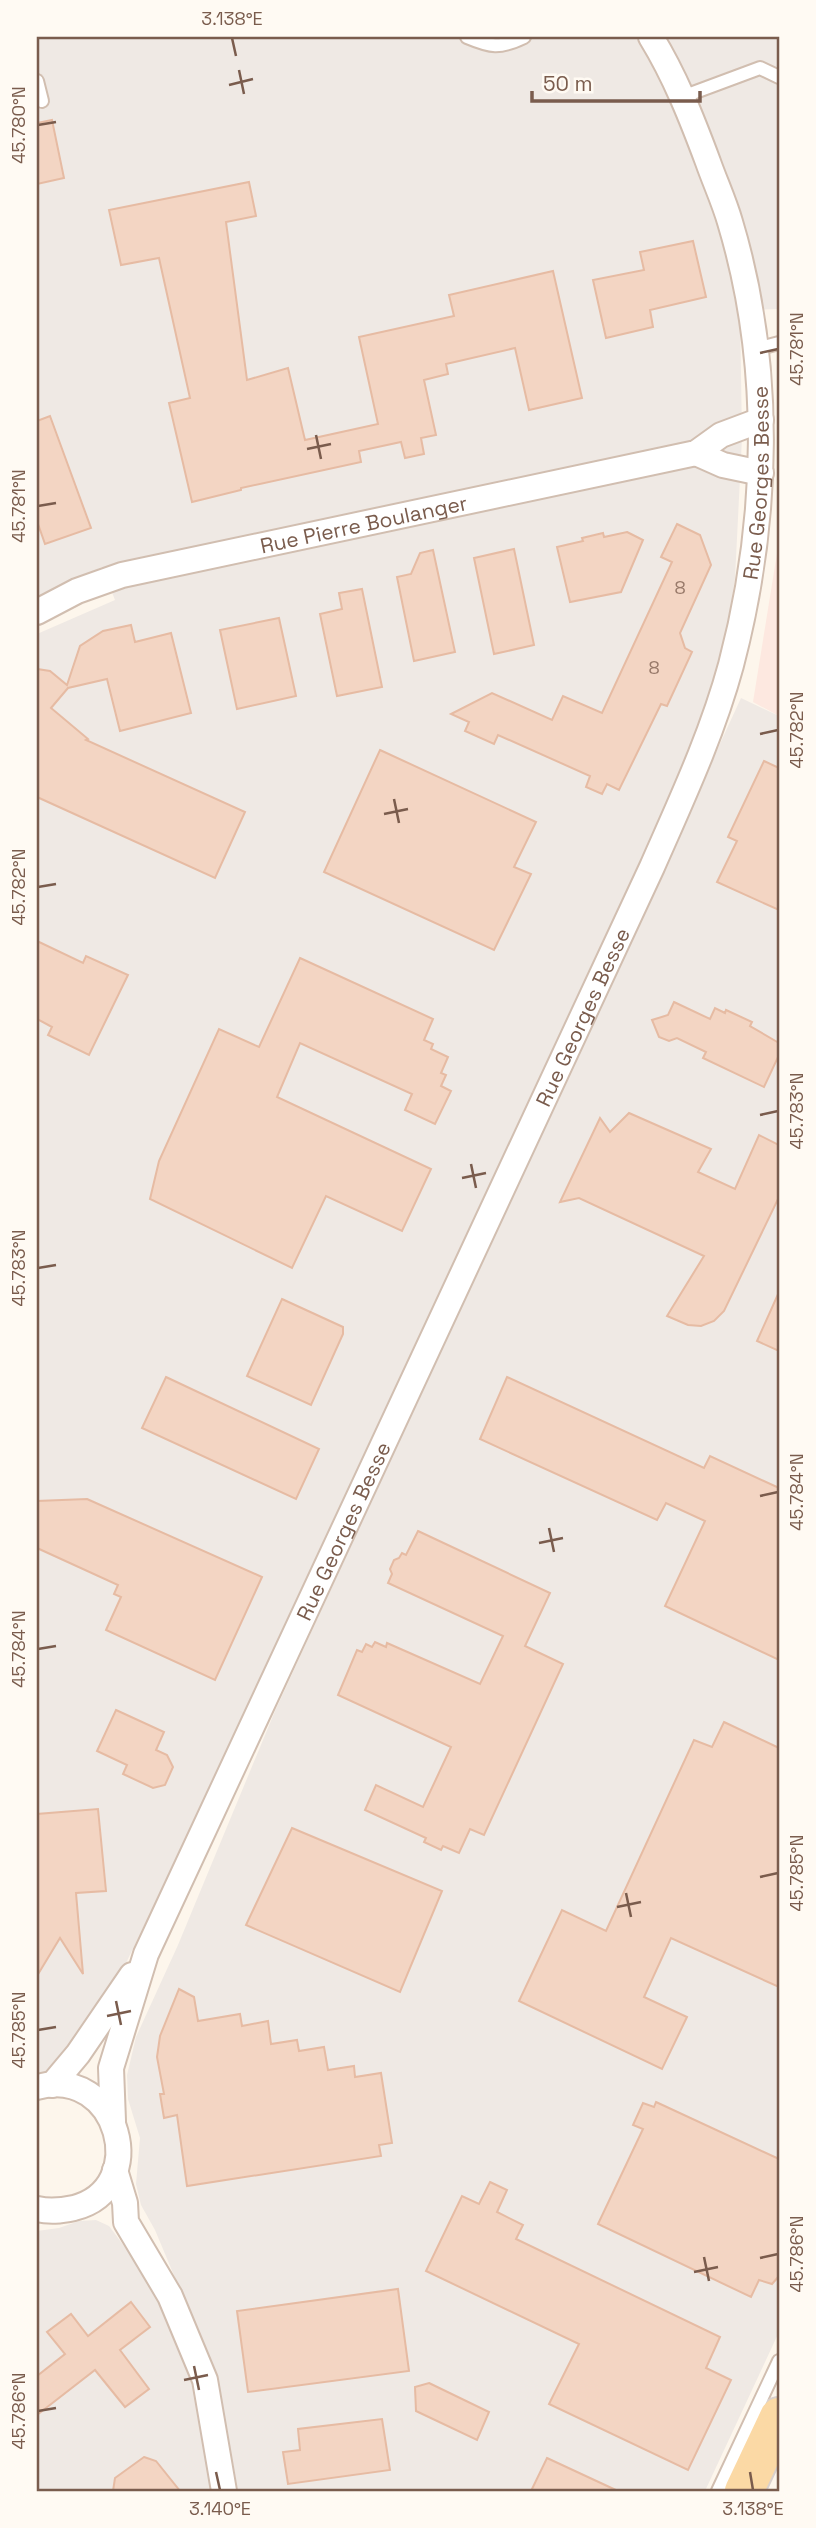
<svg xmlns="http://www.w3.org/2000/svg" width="816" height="2528" viewBox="0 0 816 2528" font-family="'Space Grotesk',sans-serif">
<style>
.commercial{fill:#fde8e0}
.industrial{fill:#efe9e4}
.building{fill:#f3d5c3;stroke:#e6bba3;stroke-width:2}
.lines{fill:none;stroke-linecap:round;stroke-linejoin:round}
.lane-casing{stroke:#d1beb0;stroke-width:16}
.street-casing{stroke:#d1beb0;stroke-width:28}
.primary-casing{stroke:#dad1cd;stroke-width:42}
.lane{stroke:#fff;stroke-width:12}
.street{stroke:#fff;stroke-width:24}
.primary{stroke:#fbd9a5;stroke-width:38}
.ticks{fill:none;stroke:#7a5c4d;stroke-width:2.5}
.labels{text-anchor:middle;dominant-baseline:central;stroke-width:6;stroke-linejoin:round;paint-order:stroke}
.number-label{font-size:18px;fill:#987a6a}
.street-label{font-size:21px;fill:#7a5c4d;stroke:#fffaf3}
.neatline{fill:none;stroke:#7a5c4d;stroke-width:2.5}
.ticks-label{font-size:18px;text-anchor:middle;fill:#7a5c4d}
</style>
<rect width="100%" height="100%" fill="#fdf6ec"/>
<!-- commercial -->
<polygon class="commercial" points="779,541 779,716 753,702"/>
<!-- industrial -->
<g class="industrial">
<polygon points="37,37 779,37 779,309 740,310 742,438 735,578 722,667 686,767 316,1575 137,1940 72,2077 37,2080 37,634 115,600 102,567 37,597"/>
<polygon points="741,698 779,716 779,2332 705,2491 238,2491 217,2378 155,2230 141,2205 136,2184 140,2138 128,2099 127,2075 136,2037 178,1945 275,1711"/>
<polygon points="96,2220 109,2226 163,2298 195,2381 211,2491 37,2491 37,2231 59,2228 79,2221"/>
</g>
<!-- building -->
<g class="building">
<polygon points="52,120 64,178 37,184 37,123"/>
<polygon points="249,182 256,216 226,222 247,380 288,368 305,440 378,424 359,337 454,316 449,295 553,271 582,398 529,410 515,348 446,364 448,374 424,380 436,435 421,438 424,454 405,458 401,442 359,451 361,462 241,488 241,490 192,502 169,403 190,398 159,258 121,265 109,210"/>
<polygon points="693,241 706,297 650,310 653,327 606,338 593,280 644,270 640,252"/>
<polygon points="50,416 91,528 45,544 37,521 37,421"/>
<polygon points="677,524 700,535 711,565 680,633 685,648 692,652 667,706 661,704 619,790 607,784 602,794 586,787 590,776 498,735 494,744 465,731 469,722 451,714 492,693 552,720 563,696 602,713 672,562 661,557"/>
<polygon points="627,532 643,540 621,592 570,602 557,547 583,541 582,538 603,533 604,537"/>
<polygon points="514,549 534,645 494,654 474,558"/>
<polygon points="433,550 455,652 414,661 397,577 411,574 420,553"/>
<polygon points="362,589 382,687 337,696 320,614 342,609 339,593"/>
<polygon points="279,618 296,696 237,709 220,630"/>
<polygon points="131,625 135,642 171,633 191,713 120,731 107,679 68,688 51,708 88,739 86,740 245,812 215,878 37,797 37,669 50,671 67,685 80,646 103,631"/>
<polygon points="380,750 536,822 514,867 531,874 494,950 324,872"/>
<polygon points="764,761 779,768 779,910 717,882 737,841 728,837"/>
<polygon points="37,941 83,963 86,956 128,975 89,1055 48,1035 52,1027 37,1019"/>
<polygon points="300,958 433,1019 424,1040 433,1044 431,1049 448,1057 441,1073 446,1075 441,1086 451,1091 435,1124 405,1110 412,1094 300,1043 277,1097 431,1169 402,1231 326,1196 292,1268 150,1199 159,1161 219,1029 259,1047"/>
<polygon points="674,1002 710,1019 715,1008 725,1013 726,1010 752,1022 750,1026 779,1043 779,1055 764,1087 703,1058 706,1052 677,1038 669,1041 659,1037 652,1020 668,1015"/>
<polygon points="629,1113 711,1149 698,1172 735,1189 759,1135 779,1145 779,1197 724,1311 714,1321 701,1326 688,1325 667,1316 704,1256 579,1198 560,1202 600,1118 610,1132"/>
<polygon points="779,1292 779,1351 757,1341"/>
<polygon points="282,1299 343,1327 343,1334 311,1405 247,1376"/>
<polygon points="166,1377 319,1449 296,1499 142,1428"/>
<polygon points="507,1377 704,1468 710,1456 779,1488 779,1660 665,1606 705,1521 666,1503 657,1520 480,1439"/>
<polygon points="87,1499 262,1577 215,1680 106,1630 121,1597 114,1594 118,1585 37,1548 37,1501"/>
<polygon points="418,1531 550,1593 525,1646 563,1664 484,1835 470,1829 459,1853 443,1846 441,1850 424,1842 426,1838 365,1810 376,1785 423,1807 451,1747 338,1695 357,1650 362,1652 366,1644 372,1647 375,1642 386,1647 387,1643 480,1684 503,1636 388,1583 392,1574 390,1569 394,1560 399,1558 402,1553 406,1555"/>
<polygon points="116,1710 164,1732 156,1750 167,1755 173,1767 165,1785 153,1788 123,1774 127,1765 97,1751"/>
<polygon points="724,1722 779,1748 779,1987 671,1938 644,1997 687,2017 662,2069 519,2001 562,1910 606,1931 694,1740 712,1747"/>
<polygon points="98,1809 106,1891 76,1893 83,1974 60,1938 37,1976 37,1814"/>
<polygon points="292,1828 442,1891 400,1992 246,1925"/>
<polygon points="179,1989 194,1997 198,2021 240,2014 242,2026 268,2021 271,2044 297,2040 299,2051 324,2047 328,2070 354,2066 355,2077 381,2073 392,2143 379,2145 381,2156 187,2186 177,2115 164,2118 160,2094 164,2094 157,2057 160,2036"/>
<polygon points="656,2102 779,2159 779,2276 772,2284 759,2280 751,2297 598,2224 643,2129 633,2125 643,2103 654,2107"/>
<polygon points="490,2182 507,2190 497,2212 523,2225 516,2239 720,2337 706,2368 731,2380 688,2470 549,2404 579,2344 426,2271 462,2196 479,2204"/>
<polygon points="398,2289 409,2371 248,2392 237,2311"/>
<polygon points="131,2302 150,2327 120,2350 149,2389 125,2407 95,2370 37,2415 37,2376 65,2354 47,2332 71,2314 88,2336"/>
<polygon points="429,2383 489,2412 477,2440 416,2411 415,2387"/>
<polygon points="382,2419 390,2470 288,2484 283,2452 300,2450 298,2429"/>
<polygon points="144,2457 156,2461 180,2491 113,2491 115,2478"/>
<polygon points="547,2458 618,2491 531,2491"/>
</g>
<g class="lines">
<!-- lane casing -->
<g class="lane-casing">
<g id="lane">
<path d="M467,37C491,47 499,49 524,37"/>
<polyline points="37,81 42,101"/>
<polyline points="682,97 760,68 779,77"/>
<polyline points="756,349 779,343"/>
<polyline points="718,2491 779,2361"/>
</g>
</g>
<!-- street casing -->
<g class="street-casing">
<g id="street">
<polyline points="696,453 723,465 761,473"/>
<path id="s1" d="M37,612L77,591L122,575L696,453L721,435L761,420"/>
<polyline points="52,2085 78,2054 132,1975"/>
<path d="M37,2087C119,2065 152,2188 74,2208C60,2211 50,2212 37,2209"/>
<path id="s2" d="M113,2121L111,2068L146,1954L652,867C681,801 712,735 731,665C769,521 773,365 730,222C724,201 715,182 708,162C692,119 675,76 651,37"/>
<polyline points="115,2170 125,2203 126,2222 170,2296 205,2380 224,2491"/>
</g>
</g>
<!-- primary casing -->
<g class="primary-casing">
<polyline id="primary" points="744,2491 779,2417"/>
</g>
<!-- lane -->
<use href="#lane" class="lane"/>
<!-- street -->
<use href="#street" class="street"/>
<!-- primary -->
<use href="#primary" class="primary"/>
</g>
<!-- ticks -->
<path class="ticks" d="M232,38L236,56M239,70L244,94M229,85L253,79M38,125L56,122M760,353L778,349M316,435L321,459M307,449L331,444M38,506L56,503M760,734L778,730M394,799L399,823M384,814L408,809M38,887L56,884M760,1115L778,1111M471,1164L476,1188M462,1178L486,1173M38,1268L56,1265M760,1496L778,1492M549,1528L554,1552M539,1543L563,1538M38,1649L56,1646M760,1877L778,1873M626,1893L631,1917M617,1907L641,1902M116,2001L121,2025M107,2016L131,2011M38,2030L56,2027M704,2257L709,2281M760,2258L778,2254M694,2272L718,2267M194,2366L199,2390M184,2380L208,2375M38,2411L56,2408M216,2472L220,2490M750,2472L753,2490"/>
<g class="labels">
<!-- number labels -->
<g class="number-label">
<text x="680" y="587">8</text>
<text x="654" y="667">8</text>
</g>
<!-- street labels -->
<g class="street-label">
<text stroke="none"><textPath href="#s2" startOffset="1773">Rue Georges Besse</textPath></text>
<text stroke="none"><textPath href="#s1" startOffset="340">Rue Pierre Boulanger</textPath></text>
<text stroke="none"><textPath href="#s2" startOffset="1206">Rue Georges Besse</textPath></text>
<text stroke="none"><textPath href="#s2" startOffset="639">Rue Georges Besse</textPath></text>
</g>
</g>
<!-- border -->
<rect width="816" height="2528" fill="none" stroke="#fffaf3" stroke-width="77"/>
<!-- scale -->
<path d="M532 91v10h168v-10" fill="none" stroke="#7a5c4d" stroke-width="3.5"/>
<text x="543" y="91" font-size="21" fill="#7a5c4d" stroke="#fffaf3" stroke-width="5" paint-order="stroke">50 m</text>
<rect x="38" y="38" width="740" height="2452" class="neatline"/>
<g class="ticks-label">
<text x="232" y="25">3.138°E</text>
<text transform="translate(19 125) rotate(-90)" y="6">45.780°N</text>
<text transform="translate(797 349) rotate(-90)" y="6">45.781°N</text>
<text transform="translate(19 506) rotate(-90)" y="6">45.781°N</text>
<text transform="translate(797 730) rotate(-90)" y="6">45.782°N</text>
<text transform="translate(19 887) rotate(-90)" y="6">45.782°N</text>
<text transform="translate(797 1111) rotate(-90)" y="6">45.783°N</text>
<text transform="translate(19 1268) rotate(-90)" y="6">45.783°N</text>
<text transform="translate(797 1492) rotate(-90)" y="6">45.784°N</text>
<text transform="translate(19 1649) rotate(-90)" y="6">45.784°N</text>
<text transform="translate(797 1873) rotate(-90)" y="6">45.785°N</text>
<text transform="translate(19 2030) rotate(-90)" y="6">45.785°N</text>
<text transform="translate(797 2254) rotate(-90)" y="6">45.786°N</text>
<text transform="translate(19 2411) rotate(-90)" y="6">45.786°N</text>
<text x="220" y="2515">3.140°E</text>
<text x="753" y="2515">3.138°E</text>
</g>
</svg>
